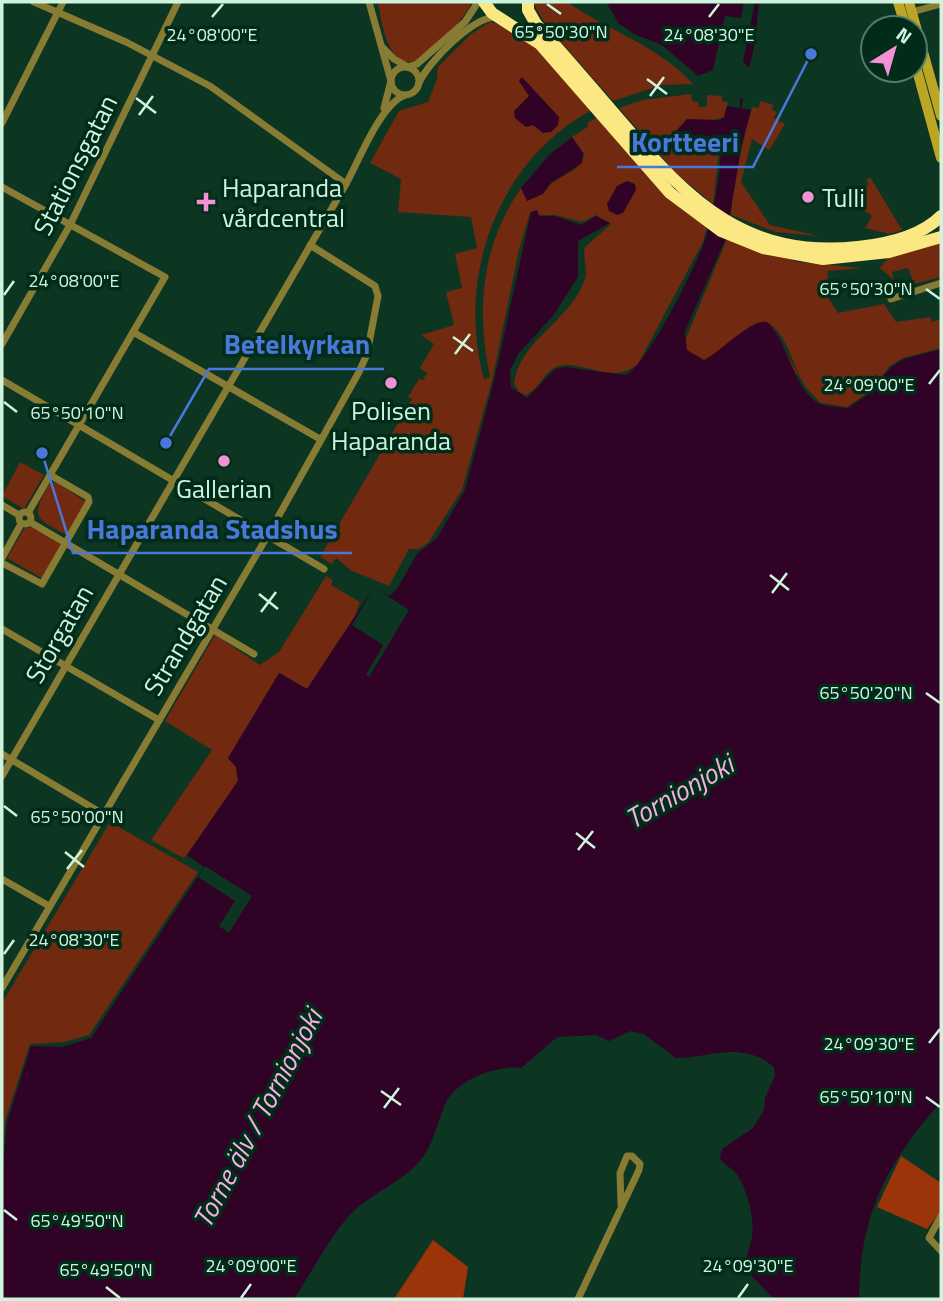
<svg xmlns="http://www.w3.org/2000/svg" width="943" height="1301" viewBox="0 0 943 1301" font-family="'Titillium Web',sans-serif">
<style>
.green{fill:#71290f}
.forest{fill:#9c340a}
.water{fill:#300226}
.pier{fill:#0c3622}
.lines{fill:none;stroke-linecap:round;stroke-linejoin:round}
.street{stroke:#887b34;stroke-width:7}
.secondary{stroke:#bda625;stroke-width:10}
.highway{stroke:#fbe883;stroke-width:12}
.ticks{fill:none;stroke:#cff4de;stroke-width:2.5}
.poi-dot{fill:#f391d6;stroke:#012c19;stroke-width:2.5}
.labels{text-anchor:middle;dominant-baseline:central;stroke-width:7;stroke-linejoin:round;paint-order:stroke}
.street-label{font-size:26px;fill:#cff4de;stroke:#012c19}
.poi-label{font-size:26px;fill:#cff4de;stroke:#012c19;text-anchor:start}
.water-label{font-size:28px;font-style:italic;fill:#f7aee0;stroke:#012c19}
.ticks-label{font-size:18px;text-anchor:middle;fill:#cff4de;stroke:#012c19;stroke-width:7;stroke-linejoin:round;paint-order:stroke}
.leader{fill:none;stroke:#4a78da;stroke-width:2.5}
.callout-dot{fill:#4a78da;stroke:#012c19;stroke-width:2.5}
.callout-label{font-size:28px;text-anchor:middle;font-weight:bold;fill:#4a78da;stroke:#012c19;stroke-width:7;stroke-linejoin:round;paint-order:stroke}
</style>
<rect width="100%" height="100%" fill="#0c3622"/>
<!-- green -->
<g class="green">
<path d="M378,2H472C465,17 453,29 441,40C434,46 428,55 420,59C388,75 381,20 378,2Z"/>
<path d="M567,2C609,31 659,46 693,84L662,85L613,101L546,25L533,3Z"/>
<path d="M490,22C534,31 563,78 592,110C497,161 456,278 484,379L490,377C476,310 481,246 521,188L542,193C552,176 581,175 584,154L572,137L589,126L587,123L598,117L682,210L707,227L703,242L638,364C614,384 591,364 564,365C545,366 542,388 526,395L519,392L514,384C519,340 571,321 585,279C588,269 582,257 585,247L611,224L596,215L582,222L555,215H539L537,210L530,213L519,250L492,381L462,490L428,543L419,549H409L389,586L352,571L336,558L332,564L320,557L412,399L408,397L419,379L423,380L427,373L420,368L434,344L421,335L454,325L446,292L462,288L455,254L477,248L471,217L398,212L401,179L370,163L399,111L428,102L437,79L438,67L471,34Z"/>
<polygon points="691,94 692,101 698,102 699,107 707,107 707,95 722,96 722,101 728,102 724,117 714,120 680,153 703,136 714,137 720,143 713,204 676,173 619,108 643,100"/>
<path d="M760,101L774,105L771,109L777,112L774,118L785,124L769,150L752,139L741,182L770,225L819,236L776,232L731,215C733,178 743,143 752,107L759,108Z"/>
<polygon points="870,177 902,230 890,234 865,228 872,216 852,202 869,184 866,181"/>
<path d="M727,239L799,262L862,268L828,271L827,296L838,313L884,304L896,322L930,317L932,322L941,319V348L903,358L890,366L869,392L847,407L821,403C814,396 807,390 802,381C793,365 780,311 754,323L762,321L774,329L798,375L616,395L685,331L686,338Z"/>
<polygon points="941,241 941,277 914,284 908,268 892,272 894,280 880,268 889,257"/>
<polygon points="20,462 44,475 24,509 2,496"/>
<path d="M56,482L86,502L67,535C35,518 30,518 49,484Z"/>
<polygon points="29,527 35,527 61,544 42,578 7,558 24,529"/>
<polygon points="326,576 333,580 331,585 360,602 352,625 307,689 280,673 228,758 236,767 238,781 187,855 183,858 151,840 212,750 165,721 215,635 260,665 279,652"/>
<polygon points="110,822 198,872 89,1035 64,1042 30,1044 5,1121 2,1166 2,1003"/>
</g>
<!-- forest -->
<g class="forest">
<polygon points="901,1156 941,1183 941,1211 927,1229 877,1207"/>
<polygon points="433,1240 468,1267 463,1299 394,1299"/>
</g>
<!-- water -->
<g class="water">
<polygon points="606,2 744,2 741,18 725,16 713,70 698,76 662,45 636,35 619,24"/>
<path d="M755,2H759C757,18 755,56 748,68L743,61Z"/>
<polygon points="522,77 559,117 558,125 551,132 543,133 533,125 526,127 515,118 514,111 529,96 519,81"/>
<path d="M740,98L743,99L741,108L751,110L742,143L726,238L685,331L687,350L704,360C721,352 750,319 767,322C789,342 794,392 820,404C827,407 840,407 848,408L870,393L891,367L904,359L941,349V1102C886,1164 860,1214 859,1299H774L745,1269C745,1257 750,1248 752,1237C755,1218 747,1188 736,1173C731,1167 724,1166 720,1158L722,1149L753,1128L764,1110L765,1098L775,1076L774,1067C741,1040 712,1058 676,1058L644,1034L631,1031L609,1041L596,1035L557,1037L521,1068C495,1065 454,1080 444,1107C437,1124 434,1141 423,1157C404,1183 367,1194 347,1218C327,1242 311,1273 294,1299H2V1178L7,1122L31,1046L63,1047L91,1038L204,867L187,855L238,781L236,767L228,758L279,673L307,689L374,587L389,596L397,589L417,554L437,538L465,490L494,381L531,212L537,210L539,216H555L581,225L596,216L610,223L578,241V277L553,316L518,354L510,371L511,387L527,398L555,369L565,367L626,375C649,362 693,271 704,243C711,226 724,160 720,143L714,137L703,136L675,154L667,141L687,119L720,120L724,117L727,106L740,108Z"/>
<polygon points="572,137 583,153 582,163 551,183 543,194 527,201 521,188 549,155"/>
<polygon points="627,181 635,184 636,190 623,213 617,215 609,211 607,204 617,186"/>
</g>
<!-- pier -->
<g class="pier">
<polygon points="374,587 409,610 369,677 366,675 383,645 352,625"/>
<polygon points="205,866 252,896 229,933 219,926 235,901 198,877"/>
</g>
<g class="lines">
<!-- street -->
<g class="street">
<polyline points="34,2 126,42 210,86 346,184"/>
<polyline points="369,2 391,81 384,108"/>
<polyline points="912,12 941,4"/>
<polyline points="382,47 394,59 408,67 417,64 465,22 478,2"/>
<circle cx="405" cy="81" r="14"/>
<path d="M419,83C428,62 472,18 495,17"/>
<polyline points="2,123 63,2"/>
<polyline points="2,187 165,277 28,513"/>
<polyline points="891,299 941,283"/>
<polyline points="133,332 320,439"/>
<polyline points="2,344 70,225 178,2"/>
<polyline points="2,380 324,569"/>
<polyline points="2,505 19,515"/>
<circle cx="25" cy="518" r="6"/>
<polyline points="30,522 254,654"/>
<polyline points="2,558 21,524"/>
<polyline points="2,563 42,584 89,502 88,497 50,475"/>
<polyline points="2,629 159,720"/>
<polyline points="2,754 103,814"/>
<path d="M2,776L346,184C360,159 380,105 405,95"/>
<polyline points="2,879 49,906"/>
<polyline points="2,988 268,535 359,372 367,354 378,296 375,286 310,245"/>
<polyline points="941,1216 929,1238 941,1251"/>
<polyline points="578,1299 639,1170 640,1164 632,1156 627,1156 620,1173 621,1204"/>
</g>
<!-- secondary -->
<g class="secondary">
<polyline points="898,2 906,28"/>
<polyline points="909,2 941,116"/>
<polyline points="915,63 941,158"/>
</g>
<!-- highway -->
<g class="highway">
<polyline points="484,2 492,13 540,44 670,193 721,231 763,248 823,259 889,252 941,237"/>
<path d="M528,2V10L536,24C566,57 595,91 624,125C690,202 747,259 858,247C887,244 920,237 941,216"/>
</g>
</g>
<!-- ticks -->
<path class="ticks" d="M547,4L561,14M212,17L223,4M709,17L719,4M647,79L667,94M650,96L664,77M136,98L156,113M139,115L153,96M926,289L940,299M4,295L14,281M453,337L473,351M455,354L470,334M929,384L940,370M4,402L17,412M770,575L789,590M772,593L787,573M259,594L278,609M261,612L276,592M926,693L940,703M4,806L17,816M576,833L595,848M578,850L593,831M65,852L84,867M67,869L82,850M4,954L14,940M929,1043L940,1029M381,1091L401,1105M926,1097L940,1107M384,1108L399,1088M4,1210L17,1220M106,1287L120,1298M241,1298L251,1284M738,1298L748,1284"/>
<!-- markers -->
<g class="poi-dot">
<circle cx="808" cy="197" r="7"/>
<path d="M202.5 191.5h7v7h7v7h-7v7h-7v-7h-7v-7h7z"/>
<circle cx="391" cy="383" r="7"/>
<circle cx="224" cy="461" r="7"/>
</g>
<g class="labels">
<!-- street labels -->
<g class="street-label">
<text transform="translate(75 165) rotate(-63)">Stationsgatan</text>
<text transform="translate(59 634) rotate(-60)">Storgatan</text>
<text transform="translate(185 635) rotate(-59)">Strandgatan</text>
</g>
<!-- poi labels -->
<g class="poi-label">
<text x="222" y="187">Haparanda<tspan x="222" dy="30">vårdcentral</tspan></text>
<text x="822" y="197">Tulli</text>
<text x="391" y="410" text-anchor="middle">Polisen<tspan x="391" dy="30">Haparanda</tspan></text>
<text x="224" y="488" text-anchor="middle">Gallerian</text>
</g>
<!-- water labels -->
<g class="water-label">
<text transform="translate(679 791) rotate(-30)">Tornionjoki</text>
<text transform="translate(257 1118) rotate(-62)">Torne älv / Tornionjoki</text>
</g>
</g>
<g class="ticks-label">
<text x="561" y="38">65°50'30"N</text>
<text x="212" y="41">24°08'00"E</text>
<text x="709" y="41">24°08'30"E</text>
<text x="74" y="287">24°08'00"E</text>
<text x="866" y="295">65°50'30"N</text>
<text x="869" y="391">24°09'00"E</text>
<text x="77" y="419">65°50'10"N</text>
<text x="866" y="699">65°50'20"N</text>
<text x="77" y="823">65°50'00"N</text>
<text x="74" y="946">24°08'30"E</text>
<text x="869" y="1050">24°09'30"E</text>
<text x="866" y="1103">65°50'10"N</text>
<text x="77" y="1227">65°49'50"N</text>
<text x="251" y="1272">24°09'00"E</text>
<text x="748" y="1272">24°09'30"E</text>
<text x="106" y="1276">65°49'50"N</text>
</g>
<!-- callouts -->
<path class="leader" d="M811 54L753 167H617M166 443L209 369H384M42 453L73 553H352"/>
<g class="callout-dot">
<circle cx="811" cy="54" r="7"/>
<circle cx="166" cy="443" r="7"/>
<circle cx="42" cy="453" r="7"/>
</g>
<g class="callout-label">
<text x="685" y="152">Kortteeri</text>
<text x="297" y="354">Betelkyrkan</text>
<text x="212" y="539">Haparanda Stadshus</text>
</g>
<!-- border -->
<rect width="943" height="1301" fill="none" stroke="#cff4de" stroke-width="7"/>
<!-- north arrow -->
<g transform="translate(894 49) rotate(37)"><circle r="33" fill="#012c19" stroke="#537c68" stroke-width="2"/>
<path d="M0-5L12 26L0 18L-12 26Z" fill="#f391d6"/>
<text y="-10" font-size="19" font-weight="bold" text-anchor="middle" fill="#cff4de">N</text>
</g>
</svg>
